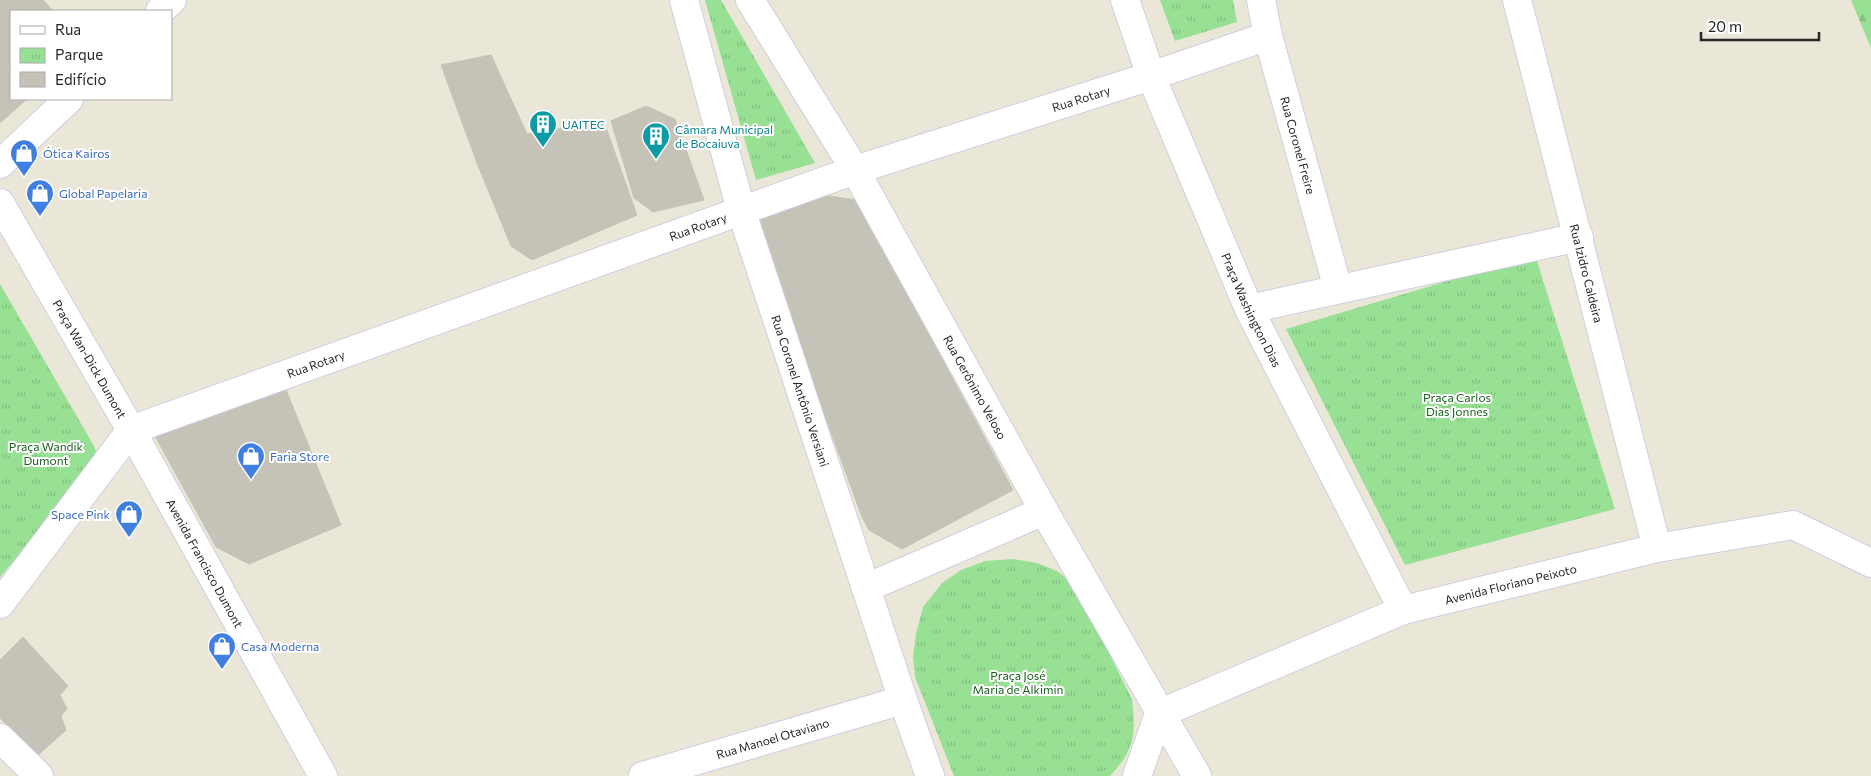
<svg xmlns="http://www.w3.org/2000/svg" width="1871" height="776" viewBox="0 0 1871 776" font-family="Commissioner,sans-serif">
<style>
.forest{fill:url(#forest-firs)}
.park{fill:url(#park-tufts)}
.building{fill:#c5c3b8;stroke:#c5c3b2}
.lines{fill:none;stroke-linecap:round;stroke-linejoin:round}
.minor-casing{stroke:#cfcee0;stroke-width:30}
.tertiary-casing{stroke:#cfcee0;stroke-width:30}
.minor{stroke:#fff;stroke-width:28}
.tertiary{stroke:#fff;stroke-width:28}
.labels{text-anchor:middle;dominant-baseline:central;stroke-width:4;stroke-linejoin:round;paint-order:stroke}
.street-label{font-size:12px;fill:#272727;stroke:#fff}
.culture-label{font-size:12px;fill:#0d838f;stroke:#fff;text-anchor:start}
.shop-label{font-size:12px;fill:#366cbe;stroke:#fff;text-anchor:start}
.park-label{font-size:12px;fill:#1a6120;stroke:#fff}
</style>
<defs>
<pattern id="forest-firs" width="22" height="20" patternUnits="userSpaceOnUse" patternTransform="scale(1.25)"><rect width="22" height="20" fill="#98e094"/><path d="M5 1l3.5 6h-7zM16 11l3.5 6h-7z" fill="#83c080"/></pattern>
<pattern id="park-tufts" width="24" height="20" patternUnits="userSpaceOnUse" patternTransform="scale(1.25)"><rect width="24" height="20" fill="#98e094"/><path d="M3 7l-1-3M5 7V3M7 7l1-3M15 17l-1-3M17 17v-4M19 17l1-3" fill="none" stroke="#83c080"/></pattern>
</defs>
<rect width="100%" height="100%" fill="#eae7d8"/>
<!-- forest -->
<polygon class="forest" points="1851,0 1871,0 1871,48"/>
<!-- park -->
<g class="park">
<polygon points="705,0 721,0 815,163 756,180"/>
<polygon points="1160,0 1233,0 1237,22 1175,41"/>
<polygon points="1535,255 1615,509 1405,565 1286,329"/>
<polygon points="0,284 94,446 97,455 84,478 0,577"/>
<path d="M1013,559L1037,563L1057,571L1074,584L1132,699C1136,735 1135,749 1110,776H954L915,677L913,656L916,634L923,607L942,583L961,570L985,561Z"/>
</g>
<!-- building -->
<g class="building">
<polygon points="0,0 43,0 53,11 11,11 11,73 0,60"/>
<polygon points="491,55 527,134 604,122 637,215 532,260 511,246 477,163 441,65"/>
<polygon points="0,61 11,74 11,99 27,99 0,123"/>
<polygon points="646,106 675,119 704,200 653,212 634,198 611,121"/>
<polygon points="809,193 856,200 1013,490 902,549 869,530 862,517 751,214"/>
<polygon points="282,380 341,525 249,564 216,547 155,436 165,422"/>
<polygon points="23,637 68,686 60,695 67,709 61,716 66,730 38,755 0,718 0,660"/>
</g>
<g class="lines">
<!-- minor casing -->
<g class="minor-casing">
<g id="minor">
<path id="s1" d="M684,0L741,210L903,700L930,776"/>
<path id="s2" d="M750,0L855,170L1044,511L1197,776"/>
<path id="s3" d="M1125,0L1151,76L1249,309L1403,610"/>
<path id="s4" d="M1261,0L1268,36L1338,289"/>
<path id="s5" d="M1517,0L1657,548"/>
<polyline points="160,11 172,0"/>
<polyline points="0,164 69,99"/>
<polyline points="1249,309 1579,237"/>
<polyline points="866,588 1044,511"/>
<path id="s6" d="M1159,714L1403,610L1657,548L1793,525L1871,563"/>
<path id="s7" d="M323,776L131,430L855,170L1151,76L1268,36"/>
<path id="s8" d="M643,776L903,700"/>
<polyline points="1137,776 1159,714"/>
</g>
</g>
<!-- tertiary casing -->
<g class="tertiary-casing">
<g id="tertiary">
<path id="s9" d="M0,203L131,430L0,604"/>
<polyline points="0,738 39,776"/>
</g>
</g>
<!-- minor -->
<use href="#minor" class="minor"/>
<!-- tertiary -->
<use href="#tertiary" class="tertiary"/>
</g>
<!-- icons -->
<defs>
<g id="building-pin" transform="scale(1.4375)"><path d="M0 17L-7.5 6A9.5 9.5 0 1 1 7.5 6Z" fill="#0f9aa8" stroke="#fff"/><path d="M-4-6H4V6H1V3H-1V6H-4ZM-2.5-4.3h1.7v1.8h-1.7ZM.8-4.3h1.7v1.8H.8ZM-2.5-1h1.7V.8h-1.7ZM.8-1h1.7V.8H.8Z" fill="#fff"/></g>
<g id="shop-pin" transform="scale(1.4375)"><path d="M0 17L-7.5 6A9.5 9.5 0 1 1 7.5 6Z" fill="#3f7fe0" stroke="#fff"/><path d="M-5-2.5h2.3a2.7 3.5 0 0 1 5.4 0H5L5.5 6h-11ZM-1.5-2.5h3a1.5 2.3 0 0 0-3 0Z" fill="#fff"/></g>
</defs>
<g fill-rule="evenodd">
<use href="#building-pin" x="543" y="124"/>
<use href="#building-pin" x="656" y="136"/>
<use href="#shop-pin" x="24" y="153"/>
<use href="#shop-pin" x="40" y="193"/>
<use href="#shop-pin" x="251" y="456"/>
<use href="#shop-pin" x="129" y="514"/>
<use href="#shop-pin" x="222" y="646"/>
</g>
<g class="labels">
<!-- street labels -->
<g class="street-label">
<text stroke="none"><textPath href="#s7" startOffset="1402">Rua Rotary</textPath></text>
<text stroke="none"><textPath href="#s4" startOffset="150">Rua Coronel Freire</textPath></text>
<text stroke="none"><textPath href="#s7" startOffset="998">Rua Rotary</textPath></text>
<text stroke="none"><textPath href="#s5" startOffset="282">Rua Izidro Caldeira</textPath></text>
<text stroke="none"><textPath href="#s3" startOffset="335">Praça Washington Dias</textPath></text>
<text stroke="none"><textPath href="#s9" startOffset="180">Praça Wan-Dick Dumont</textPath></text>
<text stroke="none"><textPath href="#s7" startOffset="592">Rua Rotary</textPath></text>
<text stroke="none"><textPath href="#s2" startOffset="448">Rua Gerônimo Veloso</textPath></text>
<text stroke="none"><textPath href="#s1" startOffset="408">Rua Coronel Antônio Versiani</textPath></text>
<text transform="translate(205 563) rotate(61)">Avenida Francisco Dumont</text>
<text stroke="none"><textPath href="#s6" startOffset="376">Avenida Floriano Peixoto</textPath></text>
<text stroke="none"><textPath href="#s8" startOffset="135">Rua Manoel Otaviano</textPath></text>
</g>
<!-- culture labels -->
<g class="culture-label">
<text x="562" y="124">UAITEC</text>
<text x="675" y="129">Câmara Municipal<tspan x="675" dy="14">de Bocaiuva</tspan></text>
</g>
<!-- shop labels -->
<g class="shop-label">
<text x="43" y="153">Ótica Kairos</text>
<text x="59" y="193">Global Papelaria</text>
<text x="270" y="456">Faria Store</text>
<text x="110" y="514" text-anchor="end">Space Pink</text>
<text x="241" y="646">Casa Moderna</text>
</g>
<!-- park labels -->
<g class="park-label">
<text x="1457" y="397">Praça Carlos<tspan x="1457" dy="14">Dias Jonnes</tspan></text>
<text x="46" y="446">Praça Wandik<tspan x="46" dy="14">Dumont</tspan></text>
<text x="1018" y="675">Praça José<tspan x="1018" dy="14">Maria de Alkimin</tspan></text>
</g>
</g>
<!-- legend -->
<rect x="10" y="10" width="162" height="90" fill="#ffffff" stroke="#a9a9a9"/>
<rect x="20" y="26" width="25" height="8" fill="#ffffff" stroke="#a9a9a9"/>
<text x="55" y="35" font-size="15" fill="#272727">Rua</text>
<rect x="20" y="48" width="25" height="15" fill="url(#park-tufts)" stroke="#a9a9a9"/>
<text x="55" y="60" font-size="15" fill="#272727">Parque</text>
<rect x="20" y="72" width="25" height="15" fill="#c5c3b8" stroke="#a9a9a9"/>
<text x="55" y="85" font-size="15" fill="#272727">Edifício</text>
<!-- scale -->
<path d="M1701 32v8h118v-8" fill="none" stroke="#272727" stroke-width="2.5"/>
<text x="1708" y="32" font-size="15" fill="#272727" stroke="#ffffff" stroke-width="4" paint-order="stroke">20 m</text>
</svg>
